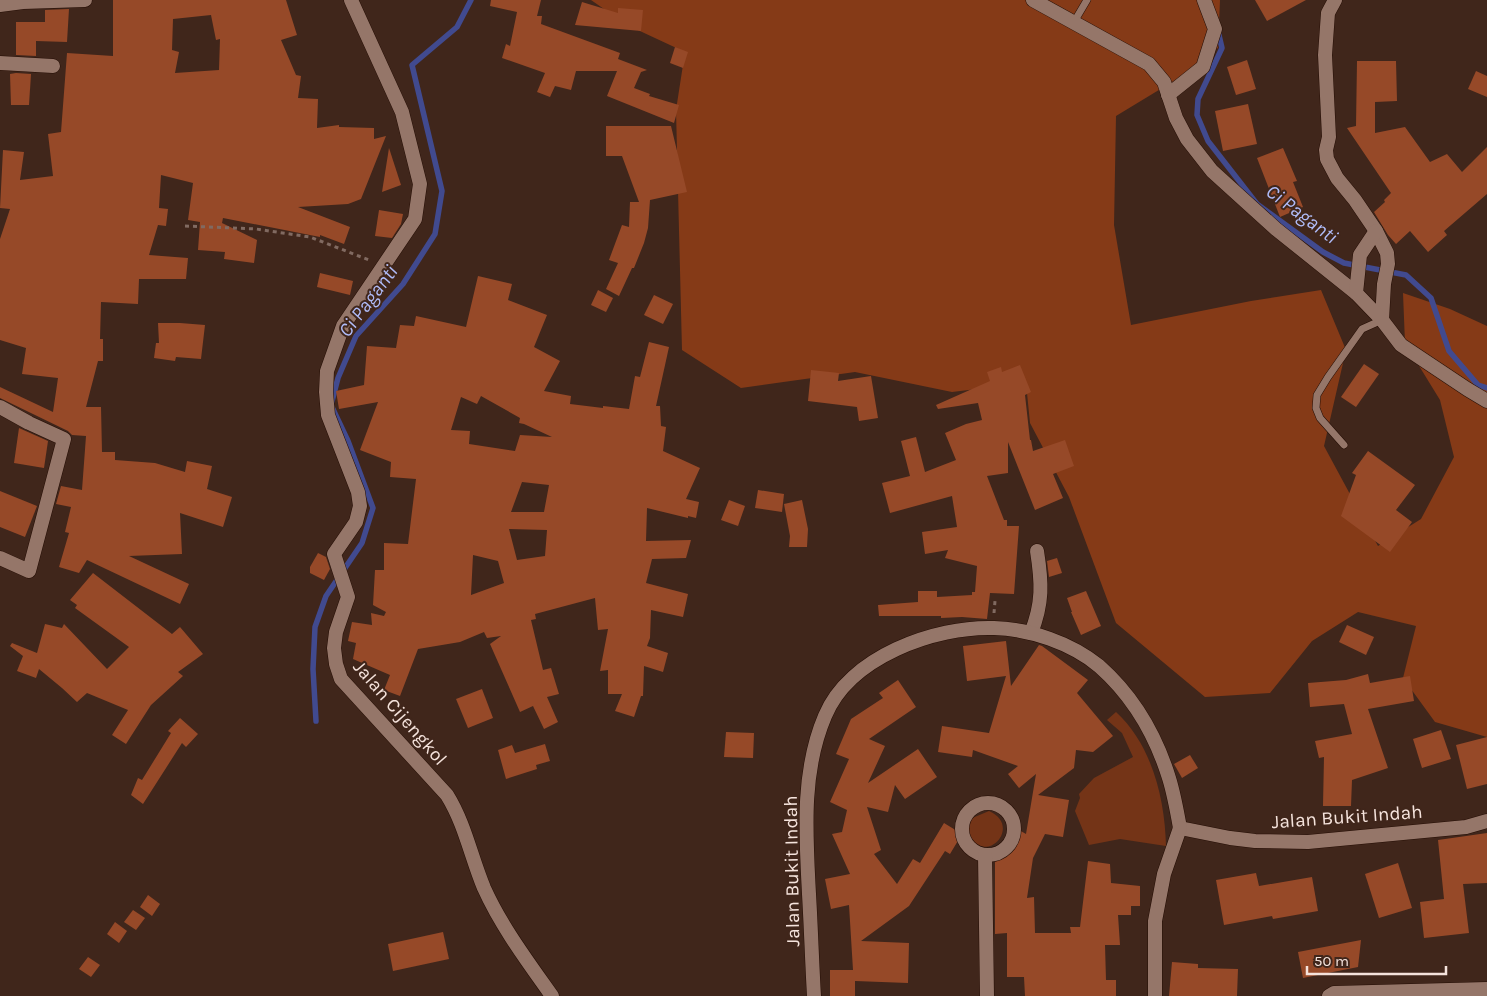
<svg xmlns="http://www.w3.org/2000/svg" width="1487" height="996" viewBox="0 0 1487 996" font-family="Karla,sans-serif">
<style>
.green{fill:#743417}
.forest{fill:#853a17}
.lines{fill:none;stroke-linecap:round;stroke-linejoin:round}
.stream{stroke:#414a8f;stroke-width:5.5}
.building{fill:#964928;fill-rule:evenodd}
.lane-casing{stroke:#250e05;stroke-width:8}
.street-casing{stroke:#250e05;stroke-width:15}
.path{stroke:#816a61;stroke-width:3;stroke-dasharray:4 4;stroke-linecap:butt}
.lane{stroke:#957669;stroke-width:7}
.street{stroke:#957669;stroke-width:14}
.labels{text-anchor:middle;dominant-baseline:central;stroke-width:4;stroke-linejoin:round;paint-order:stroke}
.street-label{font-size:19px;fill:#f5e3dc;stroke:#40261b}
.water-label{font-size:20px;font-style:italic;fill:#afbbf7;stroke:#40261b}
</style>
<rect width="100%" height="100%" fill="#40261b"/>
<!-- green -->
<g class="green">
<path d="M1116,712C1152,745 1165,799 1166,846L1120,839L1089,845L1075,811L1080,798L1079,794L1094,778L1133,757L1122,733L1107,720Z"/>
<path d="M989,811C1021,825 990,862 972,840C969,836 968,830 966,825L970,819Z"/>
</g>
<!-- forest -->
<polygon class="forest" points="591,0 1220,0 1218,48 1177,79 1116,116 1114,225 1131,325 1251,301 1321,290 1346,350 1324,446 1378,546 1421,519 1454,457 1440,400 1405,343 1403,293 1450,309 1487,326 1487,737 1435,722 1403,678 1416,626 1358,612 1312,641 1270,693 1205,697 1116,623 1069,497 1030,423 1026,383 952,392 855,372 741,388 682,350 676,110 685,52 627,25"/>
<g class="lines">
<!-- stream -->
<g class="stream">
<polyline points="1218,31 1222,48 1198,99 1197,115 1208,141 1257,204 1323,252 1344,263 1406,275 1431,298 1449,351 1478,385 1487,388"/>
<polyline points="316,721 313,669 315,627 326,596 362,543 373,508 348,441 331,405 338,378 356,336 403,284 435,234 442,191 412,65 457,27 471,0"/>
</g>
</g>
<!-- building -->
<g class="building">
<path d="M113,0H286L297,35L281,40L296,75L301,76L298,98L318,99L317,128L339,125V127L374,128V139L386,136L361,199L348,204L298,207L350,227L344,244L320,235V237L223,218L222,223L257,240L254,263L224,259L225,252L198,250L200,222L188,220L193,183L161,175L159,208L168,209L166,226L158,225L149,255L188,258L186,279H139L138,304L101,302L100,339H103V361H98L86,407H101L102,452H115V460L155,463L185,472L187,461L212,466L207,489L232,497L223,527L180,513L182,554L129,556L189,584L180,604L87,560L79,573L59,567L69,533L65,532L71,507L56,504L61,486L82,490L86,436L72,435L68,431L0,398V387L53,412L58,378L22,374L26,348L0,340V239L10,209L0,208L3,150L24,152L20,180L53,176L48,134L61,132L67,53L113,56ZM211,15L216,40L220,39L219,70L175,73L179,52L172,50L173,19Z"/>
<polygon points="491,0 541,0 537,16 542,16 541,24 620,53 618,59 647,70 641,72 634,88 650,94 649,96 679,105 674,123 607,96 617,71 576,71 571,90 555,86 550,97 537,92 545,73 502,58 506,44 510,46 517,12 490,6"/>
<polygon points="1255,0 1306,0 1267,21"/>
<polygon points="582,2 618,13 618,8 643,10 641,31 575,25"/>
<polygon points="69,9 67,42 36,41 36,56 16,55 16,22 45,22 45,10"/>
<polygon points="675,47 688,52 683,68 670,63"/>
<polygon points="1247,60 1256,89 1236,95 1227,67"/>
<polygon points="1357,61 1396,61 1397,101 1375,102 1375,133 1405,127 1430,162 1447,154 1462,172 1487,147 1487,194 1444,231 1447,235 1428,252 1410,231 1396,244 1388,235 1374,212 1385,202 1384,200 1391,193 1347,128 1356,126"/>
<polygon points="1476,71 1487,76 1487,97 1468,89"/>
<polygon points="16,73 31,74 29,105 11,105 10,74"/>
<polygon points="1248,104 1257,144 1223,151 1215,111"/>
<polygon points="606,126 671,126 687,192 650,200 648,228 644,243 634,268 632,268 619,296 606,289 618,263 609,260 622,225 629,227 630,202 639,202 622,156 606,156"/>
<polygon points="389,148 401,185 382,192"/>
<polygon points="1283,148 1297,181 1293,182 1303,207 1280,217 1257,158"/>
<polygon points="379,210 403,214 401,224 392,238 375,236"/>
<polygon points="320,273 353,281 350,295 317,287"/>
<path d="M478,276L512,284L508,300L547,315L534,347L560,361L544,391L571,396L570,404L603,408V406L629,409L635,376L640,377L649,342L669,347L656,406H660L661,426L666,427L663,451L700,468L686,499L699,502L696,518L688,516V518L647,508L646,541L691,540L686,558L652,559L646,583L688,594L683,617L651,610L650,638L647,646L668,653L663,672L644,666L643,696H641L634,717L615,711L622,694H608V670L600,671L608,629L598,630L595,598L535,614L536,619L531,620L543,670L551,668L559,694L547,697L558,722L544,729L533,706L520,712L490,644L501,636L487,638L484,632L460,642L418,649L400,696L384,690L390,675L353,659L356,643L348,641L352,622L372,625L371,613L384,616L386,612L373,605L375,570H384V543L408,544L416,479L390,477L391,462L360,450L378,402L339,409L336,391L364,385L367,346L396,348L400,325L414,326L416,316L466,327ZM481,396L520,418L519,423L524,424L552,437L520,435L515,451L469,444L470,431L451,430L461,397L477,404ZM522,482L549,485L544,512H511ZM509,529L547,530L545,556L517,560ZM473,555L498,561L504,583L471,595Z"/>
<polygon points="598,290 613,298 606,312 591,305"/>
<polygon points="654,295 673,304 663,324 644,315"/>
<polygon points="158,323 180,323 205,325 201,359 176,357 175,361 154,358 156,343 159,343"/>
<polygon points="1364,364 1379,374 1356,407 1341,397"/>
<polygon points="1020,365 1031,392 1025,395 1030,440 1031,440 1033,451 1065,440 1074,466 1053,474 1063,498 1035,510 1008,442 1008,473 987,476 1004,520 1007,520 1007,526 1019,526 1014,594 990,593 987,619 962,617 941,618 941,616 879,616 878,605 918,602 918,591 937,591 937,597 972,595 972,592 975,592 977,566 945,558 948,550 925,554 922,532 957,527 952,496 890,513 882,483 910,476 901,441 916,437 925,472 956,460 945,433 966,424 982,420 978,403 938,409 936,405 990,381 987,372 1001,367 1002,372"/>
<polygon points="811,370 839,373 838,381 871,376 878,418 859,421 857,407 808,401"/>
<polygon points="19,428 48,441 44,468 14,463"/>
<polygon points="1368,451 1415,485 1396,510 1412,522 1390,552 1341,516 1356,475 1352,473"/>
<polygon points="758,490 784,494 782,512 755,508"/>
<polygon points="0,491 37,506 25,537 0,527"/>
<polygon points="729,500 745,506 738,526 721,520"/>
<polygon points="802,500 808,529 807,547 789,547 790,536 784,504"/>
<polygon points="318,553 326,557 330,569 324,580 310,573 310,567"/>
<polygon points="1057,558 1062,573 1049,577 1047,561"/>
<polygon points="93,573 172,634 180,627 203,654 178,672 183,676 151,705 126,744 112,735 128,710 87,693 77,702 62,688 39,669 36,678 17,671 23,656 10,646 12,643 37,653 45,624 62,628 64,624 107,669 129,647 75,608 77,605 70,600"/>
<polygon points="1086,591 1101,626 1081,635 1071,612 1072,612 1067,598"/>
<polygon points="1347,625 1374,637 1366,655 1339,642"/>
<polygon points="1006,641 1011,686 1039,645 1042,646 1088,680 1077,693 1113,736 1093,752 1076,750 1074,768 1038,795 1069,800 1063,837 1045,834 1033,858 1027,898 1034,897 1035,933 1071,933 1070,927 1080,927 1088,861 1110,864 1111,883 1140,886 1140,906 1131,906 1131,915 1118,915 1120,945 1105,945 1106,980 1116,980 1116,996 1025,996 1024,977 1007,977 1007,933 995,934 995,856 1007,855 1019,830 1026,834 1036,774 1019,788 1008,774 1018,766 973,750 972,757 938,752 942,726 989,733 1006,676 967,681 963,646"/>
<polygon points="1368,674 1370,683 1410,676 1414,701 1368,709 1388,768 1352,780 1351,806 1323,806 1324,757 1319,758 1315,741 1352,734 1344,704 1310,707 1308,683 1346,680"/>
<polygon points="898,680 916,707 869,739 885,746 868,783 918,749 937,777 905,799 895,785 888,812 867,807 881,850 874,854 897,884 913,859 920,863 944,823 962,834 950,854 945,851 909,906 861,941 909,943 908,983 855,981 855,996 830,996 830,970 853,970 849,905 831,909 825,879 850,874 832,834 842,832 847,810 830,802 849,759 836,754 851,719 883,698 879,693"/>
<polygon points="482,689 493,718 468,728 456,699"/>
<polygon points="180,718 198,734 186,747 182,743 143,804 131,795 138,778 142,780 171,733 168,731"/>
<polygon points="1441,730 1451,759 1422,768 1413,739"/>
<polygon points="726,732 754,733 753,758 724,757"/>
<polygon points="1487,737 1487,784 1467,789 1456,745"/>
<polygon points="545,744 550,761 536,765 537,769 506,779 498,750 512,745 515,753"/>
<polygon points="1190,755 1198,768 1182,778 1174,764"/>
<polygon points="1487,833 1487,883 1463,884 1469,933 1424,938 1420,902 1444,899 1438,840"/>
<polygon points="1398,863 1412,908 1379,918 1365,874"/>
<polygon points="1256,873 1259,886 1312,877 1318,911 1273,919 1272,916 1224,925 1216,880"/>
<polygon points="148,895 160,904 152,916 140,907"/>
<polygon points="133,910 145,918 136,930 124,922"/>
<polygon points="115,922 127,931 119,943 107,934"/>
<polygon points="443,932 449,959 393,971 388,944"/>
<polygon points="1361,940 1358,967 1303,978 1298,952"/>
<polygon points="88,957 100,965 91,977 79,969"/>
<polygon points="1172,962 1198,964 1198,968 1238,969 1237,996 1169,996"/>
</g>
<g class="lines">
<!-- lane casing -->
<g class="lane-casing">
<g id="lane">
<polyline points="1074,22 1087,0"/>
<polyline points="1344,445 1320,418 1316,408 1317,395 1328,377 1362,329 1382,320"/>
</g>
</g>
<!-- street casing -->
<g class="street-casing">
<g id="street">
<path d="M351,0L402,112L420,184L415,219L343,326L327,371L326,392L328,415L358,492L360,506L356,522L334,554L348,597L336,632L334,648L336,664L341,679L447,795C465,824 471,857 484,888C501,926 528,962 552,996"/>
<polyline points="1033,0 1149,64 1164,82 1176,118 1187,139 1212,171 1276,229 1356,293"/>
<polyline points="1335,0 1328,13 1325,55 1329,137 1326,150 1327,159 1337,178 1355,200 1376,231 1387,253 1388,264 1384,284 1382,320"/>
<polyline points="0,5 23,2 85,0"/>
<polyline points="0,63 53,66"/>
<polyline points="1168,95 1203,67 1215,29 1204,0"/>
<polyline points="1376,231 1360,255 1356,293 1382,320 1401,345 1467,389 1487,401"/>
<polyline points="0,407 29,423 64,439 29,571 0,558"/>
<path d="M1031,633C1043,603 1042,583 1037,551"/>
<circle cx="988" cy="829" r="26"/>
<polyline points="1180,828 1230,838 1255,841 1308,842 1466,827 1487,821"/>
<polyline points="985,855 987,996"/>
<path d="M814,996C812,962 811,928 809,894C806,835 801,772 825,716C849,657 935,626 994,628C1030,629 1071,643 1099,666C1133,696 1156,736 1169,778C1174,794 1177,811 1180,828"/>
<polyline points="1155,996 1155,921 1164,874 1180,828"/>
<polyline points="1329,996 1334,993 1487,989"/>
</g>
</g>
<!-- path -->
<g class="path">
<polyline points="185,226 256,229 310,237 369,260"/>
<polyline points="994,613 995,601"/>
</g>
<!-- lane -->
<use href="#lane" class="lane"/>
<!-- street -->
<use href="#street" class="street"/>
</g>
<g class="labels">
<!-- street labels -->
<g class="street-label">
<text transform="translate(400 713) rotate(49)">Jalan Cijengkol</text>
<text transform="translate(1347 817) rotate(-4)">Jalan Bukit Indah</text>
<text transform="translate(792 871) rotate(-91)">Jalan Bukit Indah</text>
</g>
<!-- water labels -->
<g class="water-label">
<text transform="translate(1302 214) rotate(37)">Ci Paganti</text>
<text transform="translate(368 301) rotate(-53)">Ci Paganti</text>
</g>
</g>
<!-- scale -->
<path d="M1307 966v8h139v-8" fill="none" stroke="#f5e3dc" stroke-width="2.5"/>
<text x="1314" y="966" font-size="15" fill="#f5e3dc" stroke="#40261b" stroke-width="4" paint-order="stroke">50 m</text>
</svg>
